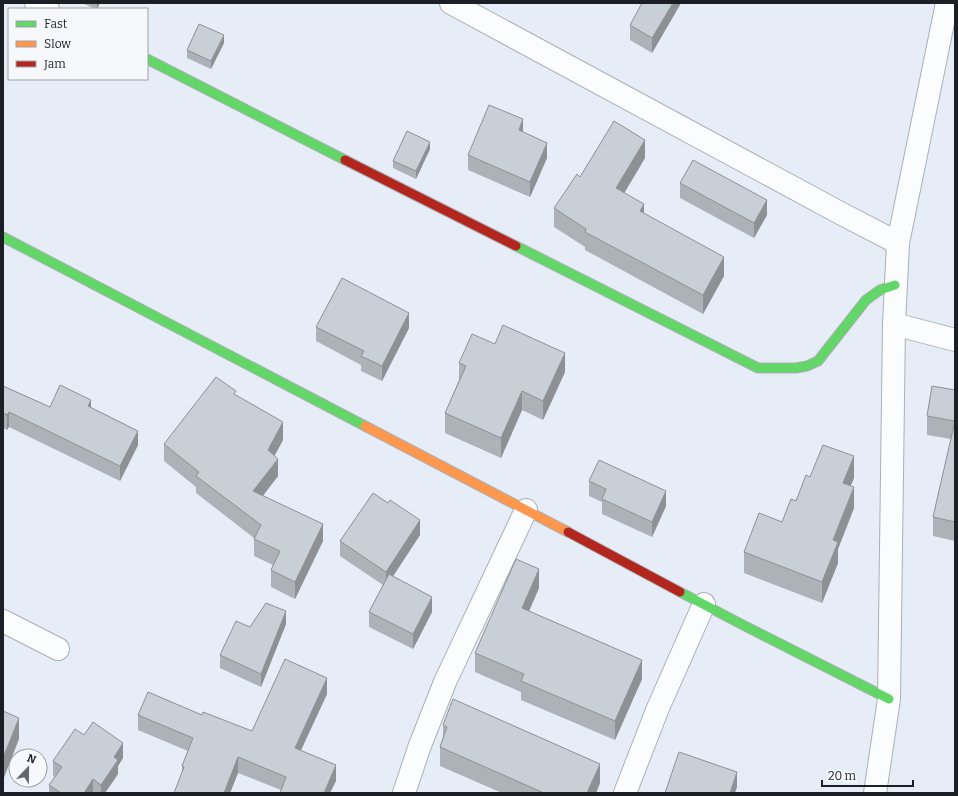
<svg xmlns="http://www.w3.org/2000/svg" width="958" height="796" viewBox="0 0 958 796" font-family="Bitter,serif">
<style>
.lines{fill:none;stroke-linecap:round;stroke-linejoin:round}
.street-casing{stroke:#abb0b7;stroke-width:24}
.fast-casing{stroke:#abb0b7;stroke-width:11}
.slow-casing{stroke:#abb0b7;stroke-width:11}
.jam-casing{stroke:#abb0b7;stroke-width:11}
.street{stroke:#fbfcfe;stroke-width:22}
.fast{stroke:#63d668;stroke-width:9}
.slow{stroke:#ff974d;stroke-width:9}
.jam{stroke:#b3261e;stroke-width:9}
.wall{fill:#adb2b8}
.shaded-wall{fill:#8d9196}
.building{fill:#c9cfd6;stroke:#8d9196}
</style>
<rect width="100%" height="100%" fill="#e6edf7"/>
<g class="lines">
<!-- street casing -->
<g class="street-casing">
<g id="street">
<polyline points="36,3 48,9"/>
<polyline points="451,3 842,214 898,243"/>
<polyline points="894,324 955,340"/>
<polyline points="3,621 58,649"/>
<polyline points="404,793 419,748 445,682 526,510"/>
<polyline points="625,793 658,708 704,604"/>
<polyline points="875,793 889,699 894,324 898,243 947,3"/>
</g>
</g>
<!-- fast casing -->
<g class="fast-casing">
<g id="fast">
<polyline points="147,59 345,160"/>
<polyline points="3,237 365,426"/>
<polyline points="516,246 758,368 796,368 807,366 818,361 866,300 880,290 895,285"/>
<polyline points="680,592 741,624 889,699"/>
</g>
</g>
<!-- slow casing -->
<g class="slow-casing">
<polyline id="slow" points="365,426 568,532"/>
</g>
<!-- jam casing -->
<g class="jam-casing">
<g id="jam">
<polyline points="345,160 516,246"/>
<polyline points="568,532 680,592"/>
</g>
</g>
<!-- street -->
<use href="#street" class="street"/>
<!-- fast -->
<use href="#fast" class="fast"/>
<!-- slow -->
<use href="#slow" class="slow"/>
<!-- jam -->
<use href="#jam" class="jam"/>
</g>
<!-- wall -->
<g class="wall">
<polygon points="82,3 100,3 97,9 96,9"/>
<polygon points="681,3 652,53 630,40 630,25"/>
<polygon points="224,43 211,69 187,58 187,50"/>
<polygon points="523,132 547,158 530,197 468,170 468,155"/>
<polygon points="430,149 416,179 393,168 393,161"/>
<polygon points="645,158 624,193 644,213 724,276 703,314 585,250 585,247 554,227 554,208 580,177"/>
<polygon points="680,183 767,215 754,238 680,198"/>
<polygon points="316,327 409,328 382,381 361,371 361,365 316,341"/>
<polygon points="495,344 565,372 543,420 522,410 501,458 445,433 445,413 459,380 459,363"/>
<polygon points="3,386 50,407 91,408 138,445 120,481 9,427 7,430 3,428"/>
<polygon points="955,390 955,541 933,536 933,517 951,439 927,435 927,416"/>
<polygon points="236,395 283,440 274,456 278,476 263,496 323,541 295,599 271,587 271,570 273,565 254,556 254,538 196,493 196,487 164,461 164,444"/>
<polygon points="810,477 854,478 850,486 854,508 838,549 838,563 822,603 744,573 744,552 782,522"/>
<polygon points="589,481 666,506 652,537 602,514 602,502 589,496"/>
<polygon points="420,535 393,576 432,612 413,649 369,627 369,612 383,585 340,556 340,541"/>
<polygon points="539,588 529,611 642,679 615,740 521,700 521,692 475,672 475,653"/>
<polygon points="286,624 261,687 220,668 220,655 250,627"/>
<polygon points="327,694 301,750 336,781 281,790 238,773 230,793 174,793 182,772 182,766 188,751 138,730 138,715 202,715 252,731"/>
<polygon points="443,725 600,783 596,793 502,793 440,766 440,747 443,737"/>
<polygon points="84,735 123,758 118,766 118,774 105,793 49,793 49,785 55,777 53,776 53,761"/>
</g>
<!-- shaded-wall -->
<g class="shaded-wall">
<polygon points="97,3 100,3 97,9"/>
<polygon points="673,3 681,3 652,53 652,38"/>
<polygon points="224,35 224,43 211,69 211,61"/>
<polygon points="523,119 523,134 519,130"/>
<polygon points="645,140 645,158 616,207 616,188"/>
<polygon points="430,142 430,149 416,179 416,171"/>
<polygon points="547,143 547,158 530,197 530,182"/>
<polygon points="767,200 767,215 754,238 754,223"/>
<polygon points="644,204 644,222 640,211"/>
<polygon points="724,257 724,276 703,314 703,295"/>
<polygon points="409,313 409,328 382,381 382,366"/>
<polygon points="565,353 565,372 543,420 543,401"/>
<polygon points="522,391 522,410 501,458 501,438"/>
<polygon points="91,400 91,415 88,406"/>
<polygon points="9,412 9,427 7,430 7,415"/>
<polygon points="283,422 283,440 268,468 268,450"/>
<polygon points="138,431 138,445 120,481 120,466"/>
<polygon points="854,456 854,478 843,504 843,483"/>
<polygon points="278,459 278,476 253,508 253,491"/>
<polygon points="854,487 854,508 838,549 838,563 822,603 822,582 833,540"/>
<polygon points="666,491 666,506 652,537 652,522"/>
<polygon points="420,520 420,535 386,587 386,572"/>
<polygon points="323,524 323,541 295,599 295,582"/>
<polygon points="539,569 539,588 522,627 522,608"/>
<polygon points="432,597 432,612 413,649 413,634"/>
<polygon points="286,611 286,624 261,687 261,674"/>
<polygon points="642,660 642,679 615,740 615,721"/>
<polygon points="327,678 327,694 295,763 295,748"/>
<polygon points="19,718 19,739 3,780 3,758"/>
<polygon points="123,743 123,758 118,766 118,774 105,793 101,793 101,785 114,757"/>
<polygon points="238,757 238,773 230,793 224,793"/>
<polygon points="600,764 600,783 596,793 587,793"/>
<polygon points="336,765 336,781 330,793 324,793"/>
<polygon points="737,772 737,787 735,793 730,793"/>
<polygon points="93,779 93,793 84,793"/>
</g>
<!-- building -->
<g class="building">
<polygon points="642,3 673,3 652,38 630,25"/>
<polygon points="199,24 224,35 211,61 187,50"/>
<polygon points="489,105 523,119 519,130 547,143 530,182 468,155"/>
<polygon points="614,121 645,140 616,188 644,204 640,211 724,257 703,295 585,232 586,229 554,208 577,174 580,177"/>
<polygon points="407,131 430,142 416,171 393,161"/>
<polygon points="693,160 767,200 754,223 680,183"/>
<polygon points="342,278 409,313 382,366 361,356 364,351 316,327"/>
<polygon points="503,325 565,353 543,401 522,391 501,438 445,413 466,366 459,363 472,334 495,344"/>
<polygon points="216,377 236,391 234,394 283,422 268,450 278,459 253,491 323,524 295,582 271,570 280,551 254,539 261,525 196,476 199,472 164,444"/>
<polygon points="60,385 91,400 88,406 138,431 120,466 9,412 7,415 3,413 3,386 50,407"/>
<polygon points="932,386 955,390 955,522 933,517 955,421 927,416"/>
<polygon points="823,445 854,456 843,483 854,487 833,540 838,542 822,582 744,552 759,513 782,522 791,499 796,501 806,475 810,477"/>
<polygon points="599,460 666,491 652,522 602,499 606,489 589,481"/>
<polygon points="373,493 388,503 390,500 420,520 386,572 340,541"/>
<polygon points="516,559 539,569 522,608 642,660 615,721 521,681 524,674 475,653"/>
<polygon points="389,574 432,597 413,634 369,612"/>
<polygon points="266,603 286,611 261,674 220,655 236,621 250,627"/>
<polygon points="285,659 327,678 295,748 336,765 324,793 280,793 286,777 238,757 224,793 174,793 184,767 182,766 193,738 138,715 148,692 202,715 203,712 252,731"/>
<polygon points="453,699 600,764 587,793 544,793 440,747 447,727 443,725"/>
<polygon points="3,711 19,718 3,758"/>
<polygon points="93,722 123,743 114,757 118,760 101,785 93,779 84,793 61,793 49,785 62,767 53,761 75,729 84,735"/>
<polygon points="679,752 737,772 730,793 665,793"/>
</g>
<!-- border -->
<rect width="958" height="796" fill="none" stroke="#1c2026" stroke-width="8"/>
<!-- legend -->
<rect x="8" y="8" width="140" height="72" fill="#f6f8fc" stroke="#9fa2a6"/>
<rect x="16" y="21" width="20" height="6" fill="#63d668" stroke="#9fa2a6"/>
<text x="44" y="28" font-size="12" fill="#1c2026">Fast</text>
<rect x="16" y="41" width="20" height="6" fill="#ff974d" stroke="#9fa2a6"/>
<text x="44" y="48" font-size="12" fill="#1c2026">Slow</text>
<rect x="16" y="61" width="20" height="6" fill="#b3261e" stroke="#9fa2a6"/>
<text x="44" y="68" font-size="12" fill="#1c2026">Jam</text>
<!-- north arrow -->
<g transform="translate(28 768) rotate(22)"><circle r="19" fill="#f6f8fc" stroke="#9fa2a6"/>
<path d="M0-3L7 15L0 10L-7 15Z" fill="#63686f"/>
<text y="-6" font-size="11" font-weight="bold" text-anchor="middle" fill="#1c2026">N</text>
</g>
<!-- scale -->
<path d="M822 780v6h91v-6" fill="none" stroke="#1c2026" stroke-width="2"/>
<text x="828" y="780" font-size="12" fill="#1c2026" stroke="#f6f8fc" stroke-width="3" paint-order="stroke">20 m</text>
</svg>
